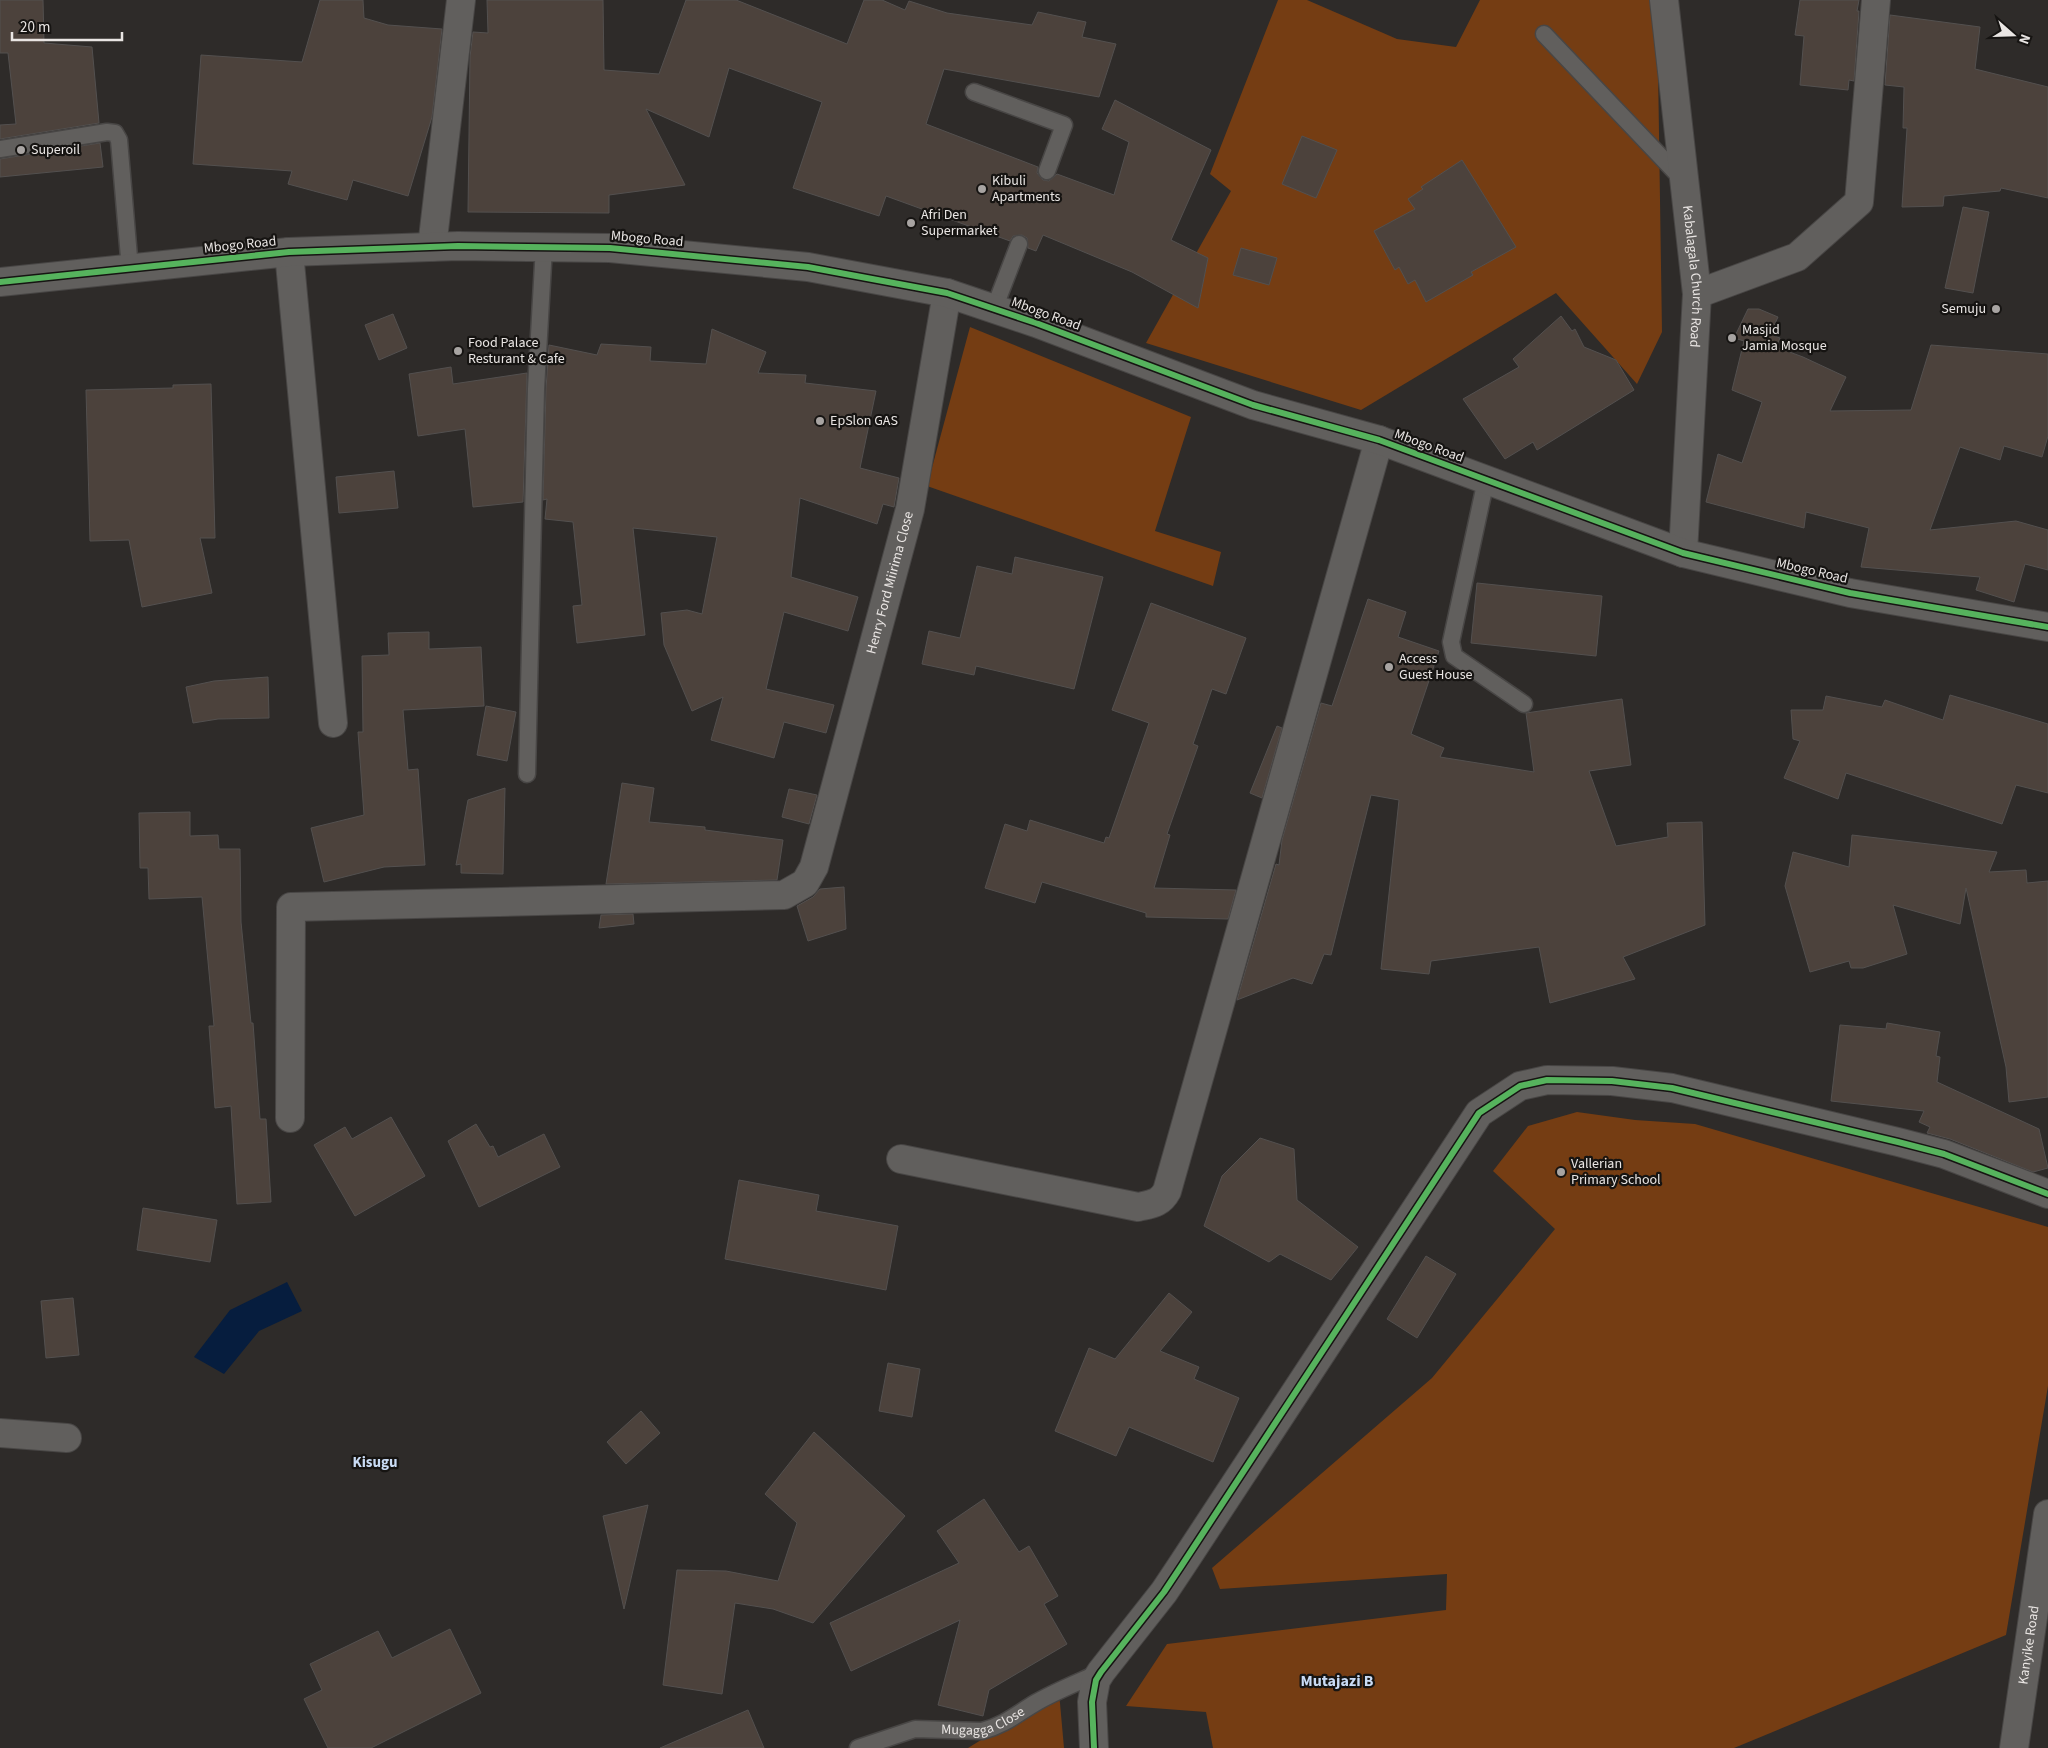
<svg xmlns="http://www.w3.org/2000/svg" width="2048" height="1748" viewBox="0 0 2048 1748" font-family="'Source Sans 3',sans-serif">
<style>
.green{fill:#753d13}
.water{fill:#061d3e}
.building{fill:#4c423c;stroke:#53504f}
.lines{fill:none;stroke-linecap:round;stroke-linejoin:round}
.service-casing{stroke:#484645;stroke-width:19}
.minor-casing{stroke:#484645;stroke-width:30}
.tertiary-casing{stroke:#484645;stroke-width:30}
.service{stroke:#615f5d;stroke-width:16}
.minor{stroke:#615f5d;stroke-width:28}
.tertiary{stroke:#615f5d;stroke-width:28}
.cycleway-casing{stroke:#161412;stroke-width:9}
.cycleway{stroke:#56b35d;stroke-width:6}
.poi-dot{fill:#a8a4a2;stroke:#161412;stroke-width:2}
.labels{text-anchor:middle;dominant-baseline:central;stroke-width:4.5;stroke-linejoin:round;paint-order:stroke}
.poi-label{font-size:14px;fill:#e9e5e3;stroke:#161412;text-anchor:start}
.street-label{font-size:14px;fill:#e9e5e3;stroke:#161412}
.neighbourhood-label{font-size:15px;font-weight:bold;fill:#c9dbf4;stroke:#161412}
.quarter-label{font-size:16px;font-weight:bold;fill:#c9dbf4;stroke:#161412}
</style>
<rect width="100%" height="100%" fill="#2e2b29"/>
<!-- green -->
<g class="green">
<polygon points="1278,0 1307,0 1397,39 1456,47 1480,0 1657,0 1662,332 1637,384 1556,293 1361,410 1146,343 1231,191 1210,174"/>
<polygon points="970,327 1191,417 1155,531 1221,552 1213,586 927,486"/>
<polygon points="1577,1112 1635,1120 1695,1124 2048,1227 2048,1386 2006,1635 1734,1748 1213,1748 1206,1712 1126,1706 1167,1644 1446,1610 1447,1574 1220,1589 1212,1568 1432,1378 1555,1229 1493,1171 1528,1126"/>
<polygon points="1059,1692 1064,1748 968,1748"/>
</g>
<!-- water -->
<polygon class="water" points="287,1282 302,1311 259,1331 224,1374 194,1357 230,1310"/>
<!-- building -->
<g class="building">
<polygon points="0,0 43,0 44,43 92,47 99,123 0,139 0,125 16,124 8,53 0,53"/>
<polygon points="320,0 363,0 364,18 388,25 442,29 432,117 408,196 353,180 347,200 288,184 292,171 193,164 201,55 302,62"/>
<polygon points="487,0 603,0 604,70 659,74 686,0 736,0 847,44 864,0 882,0 905,10 909,1 947,13 1032,25 1038,12 1086,22 1082,37 1116,44 1099,97 944,69 926,124 1038,167 1037,173 1043,180 1049,181 1057,174 1114,195 1129,142 1102,129 1115,100 1211,150 1171,240 1208,258 1198,308 1132,272 1043,235 1036,251 1028,248 1027,238 1022,235 1013,236 1010,241 886,196 879,216 793,188 822,102 729,68 709,137 646,109 685,185 609,195 609,213 468,212 470,57 473,32 488,33"/>
<polygon points="1800,0 1859,0 1857,11 1859,11 1854,81 1849,80 1848,90 1800,85 1804,36 1795,35"/>
<polygon points="1890,15 1980,27 1975,69 2048,87 2048,198 2001,188 2000,191 1944,196 1943,206 1902,207 1907,128 1903,128 1904,87 1885,85"/>
<polygon points="1302,136 1337,150 1316,198 1282,184"/>
<polygon points="100,143 103,167 0,177 0,159"/>
<polygon points="1462,160 1516,247 1471,272 1473,275 1426,302 1415,280 1408,284 1399,267 1395,270 1374,231 1415,209 1408,199 1423,189 1421,187"/>
<polygon points="1963,207 1989,212 1973,293 1945,288"/>
<polygon points="1241,248 1277,258 1269,285 1233,275"/>
<polygon points="1748,309 1759,309 1778,317 1770,334 1780,338 1776,347 1803,357 1846,377 1830,411 1911,410 1931,345 2048,354 2048,436 2042,457 2004,446 2000,460 1960,447 1930,530 2016,521 2048,530 2048,570 2025,564 2014,602 1976,590 1980,577 1861,567 1869,528 1806,512 1804,528 1706,502 1718,454 1742,463 1762,402 1732,390 1744,341 1734,338"/>
<polygon points="393,314 407,348 379,360 365,325"/>
<polygon points="1561,316 1572,331 1575,329 1584,347 1616,360 1634,390 1537,450 1533,442 1505,459 1463,399 1519,367 1513,359"/>
<polygon points="712,329 766,352 758,373 806,375 805,383 876,391 860,468 899,478 894,507 883,504 877,524 800,498 791,577 858,597 848,631 784,612 766,689 834,705 826,733 784,722 774,758 711,740 723,697 692,711 664,645 661,613 687,610 702,614 717,537 633,528 645,635 577,643 573,606 582,605 573,522 545,519 547,499 543,500 546,389 549,345 597,355 601,344 651,347 650,361 706,364"/>
<polygon points="451,367 453,384 527,373 523,502 473,507 465,429 418,436 409,374"/>
<polygon points="211,384 215,538 200,538 212,593 142,607 129,540 90,541 86,390 173,388 173,385"/>
<polygon points="394,471 398,508 339,513 336,477"/>
<polygon points="1015,557 1103,577 1074,689 976,666 974,675 922,664 929,631 960,638 977,566 1012,574"/>
<polygon points="1477,583 1602,596 1596,656 1471,643"/>
<polygon points="1368,599 1406,612 1398,637 1439,651 1411,734 1444,748 1440,757 1534,772 1526,713 1622,699 1631,765 1589,771 1616,846 1668,837 1667,823 1702,822 1705,925 1623,957 1635,979 1550,1003 1539,947 1431,961 1429,974 1381,969 1399,800 1371,795 1331,955 1324,954 1312,984 1293,978 1237,1000 1276,864 1279,865 1282,840 1321,703 1332,706"/>
<polygon points="1151,603 1246,638 1226,694 1212,689 1193,744 1198,746 1167,834 1170,835 1154,888 1236,890 1228,919 1146,917 1146,913 1042,882 1035,903 985,888 1005,824 1027,831 1030,820 1104,843 1106,837 1109,838 1149,723 1112,710"/>
<polygon points="429,632 429,649 481,647 484,706 403,710 408,770 418,769 425,865 384,867 324,882 311,828 364,815 358,732 363,732 362,656 389,655 388,633"/>
<polygon points="268,677 269,718 218,719 193,723 186,687 214,681"/>
<polygon points="1950,695 2048,724 2048,793 2016,785 2002,824 1846,773 1838,799 1784,778 1800,741 1793,739 1791,710 1823,710 1826,696 1882,707 1885,700 1943,720"/>
<polygon points="486,706 516,712 507,761 477,755"/>
<polygon points="1277,726 1282,728 1262,798 1250,793"/>
<polygon points="622,783 654,788 649,822 705,827 705,830 783,840 777,880 606,884"/>
<polygon points="505,788 503,874 461,873 461,864 456,865 468,800"/>
<polygon points="789,789 817,795 809,824 782,817"/>
<polygon points="190,812 190,836 218,835 219,849 240,849 241,922 251,1023 253,1023 260,1119 266,1119 271,1202 237,1204 231,1106 215,1108 209,1026 214,1026 202,897 149,899 148,868 140,868 139,813"/>
<polygon points="1852,835 1997,852 1989,872 2026,870 2027,883 2048,881 2048,1097 2009,1102 2006,1067 1966,888 1960,924 1893,905 1907,954 1863,968 1851,968 1849,961 1810,972 1785,886 1793,852 1849,867"/>
<polygon points="844,887 846,929 808,941 797,906 813,897 820,889"/>
<polygon points="633,914 634,924 599,928 601,915"/>
<polygon points="1887,1023 1940,1032 1936,1056 1940,1057 1937,1082 2039,1129 2048,1168 2033,1172 1950,1139 1927,1133 1930,1127 1919,1122 1924,1111 1831,1101 1840,1025 1886,1029"/>
<polygon points="391,1117 425,1176 355,1216 314,1145 345,1127 352,1139"/>
<polygon points="476,1124 490,1147 493,1146 498,1157 544,1134 560,1167 479,1207 448,1141"/>
<polygon points="1260,1138 1294,1149 1297,1200 1358,1247 1331,1280 1280,1254 1269,1262 1204,1226 1222,1176"/>
<polygon points="739,1180 819,1195 816,1211 898,1226 886,1290 725,1259"/>
<polygon points="143,1208 217,1220 210,1262 137,1250"/>
<polygon points="1426,1256 1456,1274 1417,1338 1387,1319"/>
<polygon points="1169,1293 1192,1312 1160,1351 1199,1367 1194,1379 1239,1398 1213,1462 1129,1427 1116,1456 1055,1431 1089,1348 1115,1359"/>
<polygon points="73,1298 79,1355 46,1358 41,1301"/>
<polygon points="888,1363 920,1369 912,1417 879,1411"/>
<polygon points="641,1411 660,1433 626,1464 607,1442"/>
<polygon points="814,1432 905,1516 813,1623 773,1609 735,1603 722,1694 663,1685 677,1570 726,1571 778,1581 797,1523 765,1494"/>
<polygon points="984,1499 1019,1552 1029,1546 1058,1596 1044,1604 1067,1644 989,1690 983,1716 938,1705 960,1620 851,1671 830,1623 959,1563 937,1531"/>
<polygon points="648,1505 624,1609 603,1516"/>
<polygon points="450,1629 481,1693 371,1748 328,1748 304,1699 322,1690 310,1664 378,1631 392,1658"/>
<polygon points="748,1710 764,1748 660,1748"/>
</g>
<g class="lines">
<!-- service casing -->
<g class="service-casing">
<g id="service">
<polyline points="1544,34 1684,181"/>
<polyline points="974,92 1064,125 1047,171"/>
<polyline points="0,149 107,132 115,133 119,140 130,269"/>
<polyline points="994,309 1019,244"/>
<polyline points="1486,480 1451,642 1454,656 1524,704"/>
<polyline points="527,774 536,389 544,246"/>
<path id="s1" d="M858,1748L915,1729L982,1731C1005,1725 1018,1713 1037,1702C1058,1690 1079,1682 1101,1672"/>
</g>
</g>
<!-- minor casing -->
<g class="minor-casing">
<g id="minor">
<path id="s2" d="M1664,0L1697,294L1683,553"/>
<polyline points="432,247 461,0"/>
<polyline points="289,252 333,723"/>
<polyline points="1697,294 1797,257 1859,202 1876,0"/>
<path id="s3" d="M290,1118L291,907L784,895L805,883L814,867L910,509L947,293"/>
<path d="M901,1159L1138,1207C1151,1204 1160,1204 1167,1191L1379,440"/>
<polyline points="0,1433 67,1438"/>
<polyline points="1094,1748 1092,1702 1096,1680 1101,1672 1164,1592 1182,1565 1479,1113 1520,1086 1547,1080 1612,1081 1672,1088 1898,1142 1944,1154 2048,1194"/>
<path id="s4" d="M2014,1748L2048,1514"/>
</g>
</g>
<!-- tertiary casing -->
<g class="tertiary-casing">
<polyline id="tertiary" points="0,282 289,252 458,246 610,248 808,267 947,293 1036,323 1253,405 1379,440 1683,553 1850,593 2048,627"/>
</g>
<!-- service -->
<use href="#service" class="service"/>
<!-- minor -->
<use href="#minor" class="minor"/>
<!-- tertiary -->
<use href="#tertiary" class="tertiary"/>
<!-- cycleway casing -->
<g class="cycleway-casing">
<g id="cycleway">
<polyline points="0,282 289,252 458,246 610,248 808,267 947,293 1036,323 1253,405 1379,440 1683,553 1850,593 2048,627"/>
<polyline points="1094,1748 1092,1702 1096,1680 1101,1672 1164,1592 1182,1565 1479,1113 1520,1086 1547,1080 1612,1081 1672,1088 1898,1142 1944,1154 2048,1194"/>
</g>
</g>
<!-- cycleway -->
<use href="#cycleway" class="cycleway"/>
</g>
<!-- markers -->
<g class="poi-dot">
<circle cx="21" cy="150" r="5"/>
<circle cx="982" cy="189" r="5"/>
<circle cx="911" cy="223" r="5"/>
<circle cx="1996" cy="309" r="5"/>
<circle cx="1732" cy="338" r="5"/>
<circle cx="458" cy="351" r="5"/>
<circle cx="820" cy="421" r="5"/>
<circle cx="1389" cy="667" r="5"/>
<circle cx="1561" cy="1172" r="5"/>
</g>
<g class="labels">
<!-- poi labels -->
<g class="poi-label">
<text x="31" y="150">Superoil</text>
<text x="992" y="181">Kibuli<tspan x="992" dy="16">Apartments</tspan></text>
<text x="921" y="215">Afri Den<tspan x="921" dy="16">Supermarket</tspan></text>
<text x="1986" y="309" text-anchor="end">Semuju</text>
<text x="1742" y="330">Masjid<tspan x="1742" dy="16">Jamia Mosque</tspan></text>
<text x="468" y="343">Food Palace<tspan x="468" dy="16">Resturant &amp; Cafe</tspan></text>
<text x="830" y="421">EpSlon GAS</text>
<text x="1399" y="659">Access<tspan x="1399" dy="16">Guest House</tspan></text>
<text x="1571" y="1164">Vallerian<tspan x="1571" dy="16">Primary School</tspan></text>
</g>
<!-- street labels -->
<g class="street-label">
<text transform="translate(647 239) rotate(5)">Mbogo Road</text>
<text transform="translate(240 245) rotate(-6)">Mbogo Road</text>
<text stroke="none"><textPath href="#s2" startOffset="278">Kabalagala Church Road</textPath></text>
<text transform="translate(1046 314) rotate(20)">Mbogo Road</text>
<text transform="translate(1429 446) rotate(20)">Mbogo Road</text>
<text transform="translate(1812 571) rotate(13)">Mbogo Road</text>
<text stroke="none"><textPath href="#s3" startOffset="1041">Henry Ford Miirima Close</textPath></text>
<text stroke="none"><textPath href="#s4" startOffset="104">Kanyike Road</textPath></text>
<text stroke="none"><textPath href="#s1" startOffset="130">Mugagga Close</textPath></text>
</g>
<!-- neighbourhood labels -->
<g class="neighbourhood-label">
<text x="375" y="1462">Kisugu</text>
</g>
<!-- quarter labels -->
<g class="quarter-label">
<text x="1337" y="1681">Mutajazi B</text>
</g>
</g>
<!-- north arrow -->
<g transform="translate(2013 35) rotate(110)" stroke="#161412" stroke-width="4" paint-order="stroke">
<path d="M0-4L9 19L0 12L-9 19Z" fill="#e9e5e3"/>
<text y="-8" font-size="14" font-weight="bold" text-anchor="middle" fill="#e9e5e3">N</text>
</g>
<!-- scale -->
<path d="M12 32v8h110v-8" fill="none" stroke="#e9e5e3" stroke-width="2.5"/>
<text x="20" y="32" font-size="15" fill="#e9e5e3" stroke="#161412" stroke-width="4" paint-order="stroke">20 m</text>
</svg>
